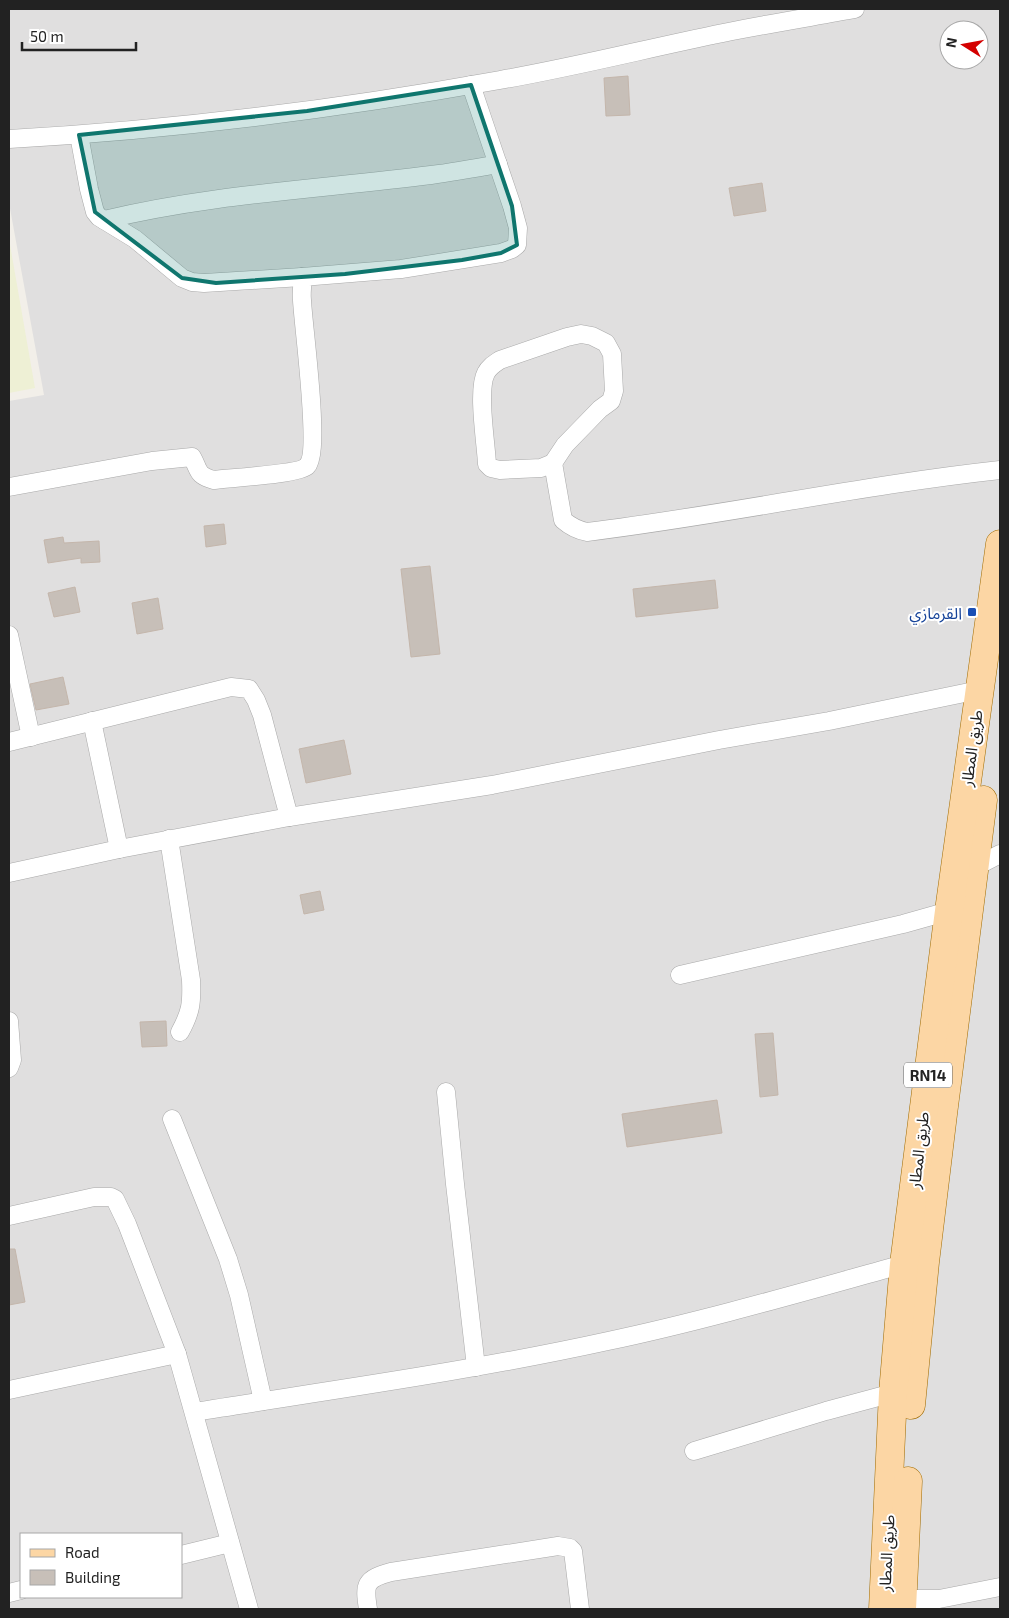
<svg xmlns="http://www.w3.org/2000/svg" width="1009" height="1618" viewBox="0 0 1009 1618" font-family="'Exo 2','Noto Sans Arabic',sans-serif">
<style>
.residential{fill:#e0dfdf;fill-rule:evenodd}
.farmland{fill:#eef0d5}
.building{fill:#c7bfb8;stroke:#c4b6ab}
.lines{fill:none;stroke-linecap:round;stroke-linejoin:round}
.minor-casing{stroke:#a9a9a9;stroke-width:19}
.primary-casing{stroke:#a06b00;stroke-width:29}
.minor{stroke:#fff;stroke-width:18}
.primary{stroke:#fcd6a4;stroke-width:28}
.marked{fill:#0f766e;fill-opacity:0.2;stroke:#0f766e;stroke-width:4;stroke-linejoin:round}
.transit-dot{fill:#1a4fb4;stroke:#fff;stroke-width:2}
.labels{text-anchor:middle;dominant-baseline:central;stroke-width:4;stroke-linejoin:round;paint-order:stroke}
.shield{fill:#fff;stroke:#646464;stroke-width:1}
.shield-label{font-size:15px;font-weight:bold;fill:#222}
.transit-label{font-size:16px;fill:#164399;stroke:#fff;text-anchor:end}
.street-label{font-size:16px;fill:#222;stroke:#fff}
</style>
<rect width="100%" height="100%" fill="#f2efe9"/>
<!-- residential -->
<path class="residential" d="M9,9H1000V1609H9V401L44,395L9,203ZM949,30H979V60H949ZM21,1534H181V1597H21Z"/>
<!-- farmland -->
<polygon class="farmland" points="9,239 35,388 9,393"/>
<!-- building -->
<g class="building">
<polygon points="628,76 630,115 606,116 604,78"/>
<polygon points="762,183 766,211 734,216 729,188"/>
<polygon points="224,524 226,544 206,547 204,526"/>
<polygon points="63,537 64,543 99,541 100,562 81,563 81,558 48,563 44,540"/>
<polygon points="430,566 440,654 411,657 401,569"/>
<polygon points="715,580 718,608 636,617 633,589"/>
<polygon points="75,587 80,612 54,617 48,593"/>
<polygon points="158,598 163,629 137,634 132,603"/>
<polygon points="63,677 69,704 36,710 30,684"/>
<polygon points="344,740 351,774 306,783 299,749"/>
<polygon points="320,891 324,910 304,914 300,895"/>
<polygon points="166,1021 167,1046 142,1047 140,1022"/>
<polygon points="773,1033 778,1095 760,1097 755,1034"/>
<polygon points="717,1100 722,1133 627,1147 622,1114"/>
<polygon points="9,1249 15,1249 25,1302 9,1305"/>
</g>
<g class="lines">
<!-- minor casing -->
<g class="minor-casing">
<g id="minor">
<polyline points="79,135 89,189 95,212 99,217 135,239 182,278 192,282 204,283 302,277"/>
<path d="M9,139C174,130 338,109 500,80C575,67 649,48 723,33C767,24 811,17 855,9"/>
<path d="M104,220C211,194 322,189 431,175C454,172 476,168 498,164"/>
<path d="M581,334L592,336L606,343L612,354L614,391L611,401L600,409L565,445L553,463L541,468L500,470L491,468L487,464C486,443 477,390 486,373C489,367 494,364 500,360L567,337Z"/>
<path d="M553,463L563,520C571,527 577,530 587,532C726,515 862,485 1000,470"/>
<path d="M9,487L152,461L192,457C200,471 196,475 214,480C229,478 300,474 307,466C321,452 303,325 302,300C301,292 303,285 302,277L401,269L501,253L512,249L517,245L518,228L512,206L471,85"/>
<polyline points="9,635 31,737"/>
<polyline points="92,721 119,849"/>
<polyline points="9,742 231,687 249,689 256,700 262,715 289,817"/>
<path d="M169,839L191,980C192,1003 191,1012 180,1032"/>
<polyline points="975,867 1000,854"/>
<polyline points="9,873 119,849 289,817 492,785 719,740 829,721 979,690"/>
<polyline points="680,975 903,924 949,911"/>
<polyline points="9,1021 12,1060 9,1068"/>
<polyline points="446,1092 455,1184 476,1367"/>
<polyline points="172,1119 228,1259 239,1295 263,1401"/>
<polyline points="9,1216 94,1197 111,1197 115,1199 127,1224 177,1354 249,1609"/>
<polyline points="9,1390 177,1354"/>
<path d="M194,1412C332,1390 471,1371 608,1341C707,1320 806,1291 904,1264"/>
<polyline points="694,1451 826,1411 893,1393 901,1394"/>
<polyline points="181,1555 230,1543"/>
<polyline points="9,1593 21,1590"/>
<polyline points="894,1599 939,1599 1000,1587"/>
<path d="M368,1609C364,1584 365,1579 391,1572L558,1546L570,1548L573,1551L580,1609"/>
</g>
</g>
<!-- primary casing -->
<g class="primary-casing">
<g id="primary">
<polyline points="911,1405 925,1262 943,1114 983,800"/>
<polyline points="883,1609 893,1393 904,1264 949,911 1000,544"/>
<polyline points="902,1609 908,1481"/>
</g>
</g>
<!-- minor -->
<use href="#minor" class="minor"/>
<!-- primary -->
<use href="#primary" class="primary"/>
</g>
<!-- marked area -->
<path class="marked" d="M471,85L512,206L517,245L501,253L462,260L345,274L216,283L182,278L95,212L79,135L307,111Z"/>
<!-- markers -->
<rect class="transit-dot" x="967" y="607" width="10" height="10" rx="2.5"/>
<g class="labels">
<!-- shield labels -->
<rect class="shield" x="904" y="1062.5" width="48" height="25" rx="4"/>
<g class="shield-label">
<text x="928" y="1075">RN14</text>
</g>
<!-- transit labels -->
<g class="transit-label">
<text x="962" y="612">القرمازي</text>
</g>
<!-- street labels -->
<g class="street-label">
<text transform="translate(971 748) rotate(-82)">طريق المطار</text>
<text transform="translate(918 1150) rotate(-83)">طريق المطار</text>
<text transform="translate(886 1553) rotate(-87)">طريق المطار</text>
</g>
</g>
<!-- border -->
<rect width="1009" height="1618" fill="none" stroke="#222222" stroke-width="20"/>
<!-- legend -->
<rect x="20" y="1533" width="162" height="65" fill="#ffffff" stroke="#a7a7a7"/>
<rect x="30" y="1549" width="25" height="8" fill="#fcd6a4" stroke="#a7a7a7"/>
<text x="65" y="1558" font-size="15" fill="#222222">Road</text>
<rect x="30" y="1570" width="25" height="15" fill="#c7bfb8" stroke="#a7a7a7"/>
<text x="65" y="1583" font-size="15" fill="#222222">Building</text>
<!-- north arrow -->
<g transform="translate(964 45) rotate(281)"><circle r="24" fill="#ffffff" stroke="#a7a7a7"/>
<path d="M0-4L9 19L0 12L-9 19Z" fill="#d40000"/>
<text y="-8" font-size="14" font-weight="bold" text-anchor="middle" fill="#222222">N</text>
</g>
<!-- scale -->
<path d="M22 42v8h114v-8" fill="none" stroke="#222222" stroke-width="2.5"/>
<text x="30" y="42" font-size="15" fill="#222222" stroke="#ffffff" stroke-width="4" paint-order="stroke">50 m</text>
</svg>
